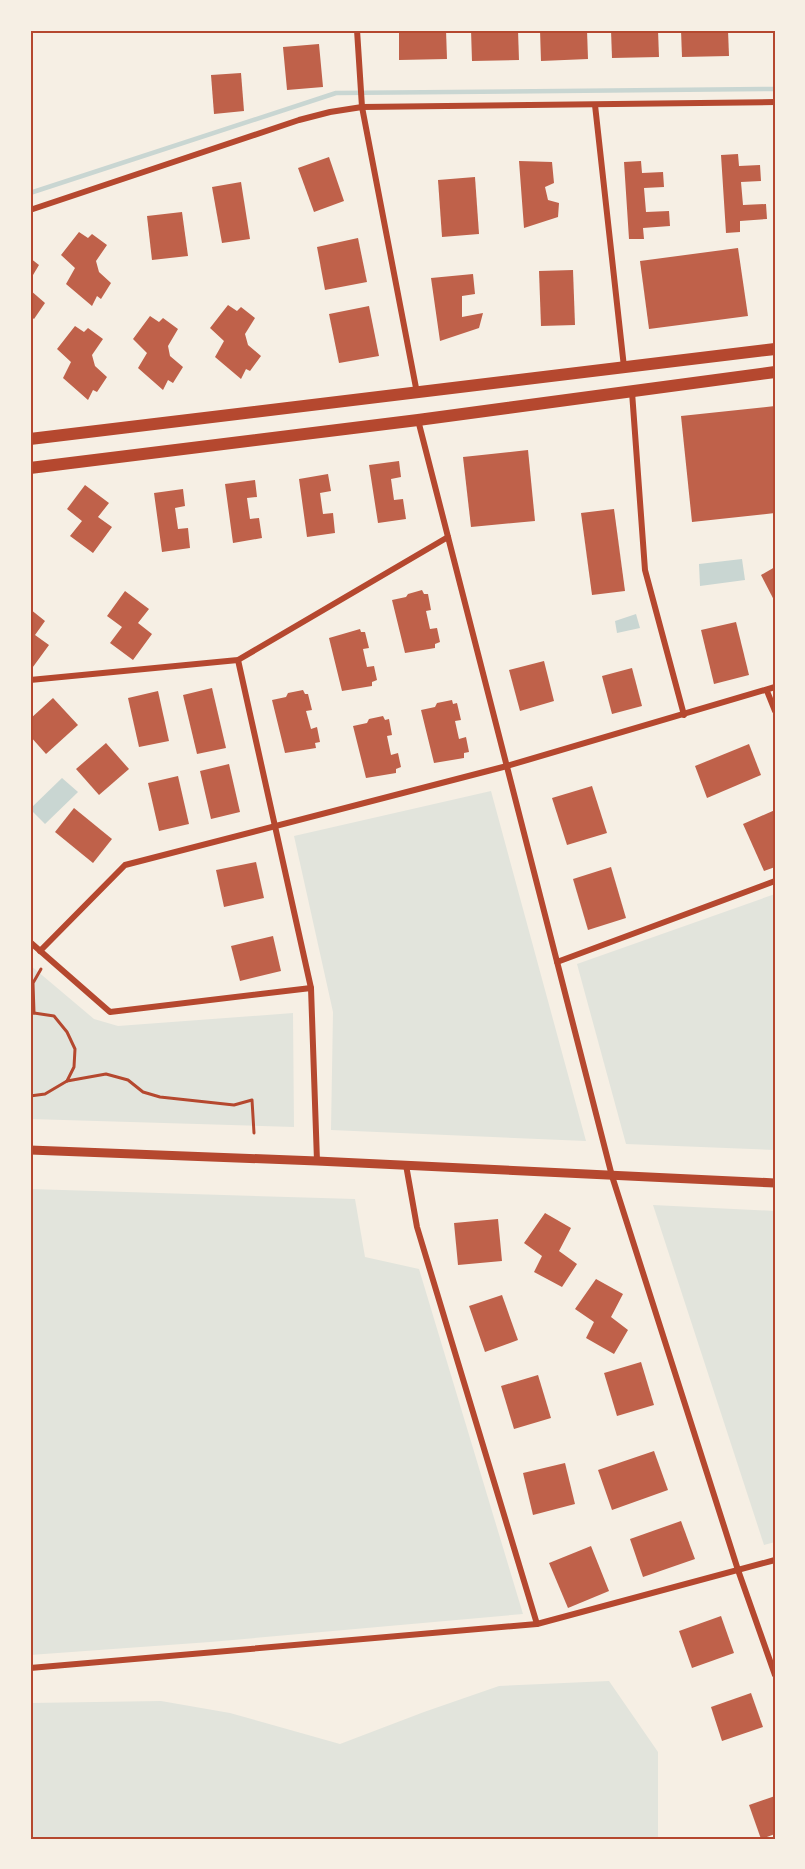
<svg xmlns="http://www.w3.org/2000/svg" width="805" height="1869" viewBox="0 0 805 1869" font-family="Barlow,sans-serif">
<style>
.green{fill:#e2e4dc}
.water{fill:#c9d6d2}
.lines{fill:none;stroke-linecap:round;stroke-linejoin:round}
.stream{stroke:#c9d6d2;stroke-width:4.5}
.building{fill:#bf614a}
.path{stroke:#b5482f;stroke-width:3}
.minor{stroke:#b5482f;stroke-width:6}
.tertiary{stroke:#b5482f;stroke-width:9}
.primary{stroke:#b5482f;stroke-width:12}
.neatline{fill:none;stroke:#b5482f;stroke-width:2}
</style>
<rect width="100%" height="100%" fill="#f6efe4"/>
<!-- green -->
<g class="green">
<polygon points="491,791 586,1141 331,1130 333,1012 294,836"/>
<polygon points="775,894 775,1150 626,1144 577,964"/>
<polygon points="30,965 94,1019 118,1026 293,1013 294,1127 30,1119"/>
<polygon points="30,1189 355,1199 365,1257 419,1269 523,1614 210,1642 30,1655"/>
<polygon points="653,1205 775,1211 775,1542 764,1545"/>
<polygon points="609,1681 658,1752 658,1839 30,1839 30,1703 161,1701 230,1713 340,1744 424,1712 499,1686"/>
</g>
<!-- water -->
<g class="water">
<polygon points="742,559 745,580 700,586 699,564"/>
<polygon points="636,614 640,628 617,633 615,621"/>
<polygon points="62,778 78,792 45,824 30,809"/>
</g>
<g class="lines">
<!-- stream -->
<polyline class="stream" points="30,193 336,93 775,89"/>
</g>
<!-- building -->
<g class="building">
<polygon points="206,30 226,30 226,32 206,33"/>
<polygon points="399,30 446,30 447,59 399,60"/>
<polygon points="471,30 518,30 519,60 472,61"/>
<polygon points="540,30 587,30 588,59 541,61"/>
<polygon points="611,30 658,30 659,57 612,58"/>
<polygon points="681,30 728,30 729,56 682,57"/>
<polygon points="319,44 323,87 287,90 283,47"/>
<polygon points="241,73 244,111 214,114 211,75"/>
<polygon points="738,154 739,166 760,165 761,181 741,182 743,205 766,204 767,219 740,221 740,232 726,233 721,155"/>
<polygon points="329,157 344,201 314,212 298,168"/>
<polygon points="519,161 552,162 554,183 545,187 548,200 559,203 558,217 524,228"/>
<polygon points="641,161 642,173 663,172 664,187 644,188 646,212 669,211 670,226 643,228 644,239 629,239 624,162"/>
<polygon points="475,177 479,234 442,237 438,180"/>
<polygon points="241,182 250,239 222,243 212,187"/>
<polygon points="182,212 188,256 152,260 147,216"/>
<polygon points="79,232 88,238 92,234 107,245 96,261 99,272 111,283 101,299 97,296 92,306 66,284 75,268 61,255"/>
<polygon points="358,238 367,282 325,290 317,247"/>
<polygon points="738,248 748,316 649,329 640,261"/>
<polygon points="30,258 39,265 30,280"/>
<polygon points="573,270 575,325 541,326 539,271"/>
<polygon points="473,274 475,294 462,296 462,317 483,313 479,328 440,341 431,278"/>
<polygon points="30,290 45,303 34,319 30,316"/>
<polygon points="228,305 237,311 241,307 255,318 245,334 248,345 261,356 250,371 246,369 241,379 215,357 224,341 210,328"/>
<polygon points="369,306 379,356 339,363 329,314"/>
<polygon points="150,316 159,322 163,318 178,329 168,346 170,356 183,367 173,383 168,380 163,390 138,368 147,353 133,339"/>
<polygon points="75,326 84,332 88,328 103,339 92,355 95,366 107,377 97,392 93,390 88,400 63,378 71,362 57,349"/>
<polygon points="775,406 775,513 692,522 681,416"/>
<polygon points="528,450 535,521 471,527 463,457"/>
<polygon points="399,461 401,477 391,479 394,500 403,499 406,519 378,523 369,465"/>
<polygon points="328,474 331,491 320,493 323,514 333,513 335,533 307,537 299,479"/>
<polygon points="255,480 257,497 247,498 250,519 259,518 262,538 233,543 225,484"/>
<polygon points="85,485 109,503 98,517 112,527 93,553 70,536 82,521 67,509"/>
<polygon points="183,489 185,506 175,508 178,529 188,528 190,548 162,552 154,493"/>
<polygon points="614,509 625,591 592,595 581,513"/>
<polygon points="775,567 775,602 761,575"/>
<polygon points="422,590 424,594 428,594 431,610 426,611 430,629 437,628 440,642 435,644 435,648 405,653 392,600 406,597 408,594"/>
<polygon points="125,591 149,609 138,623 152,634 133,660 110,643 122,627 107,616"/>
<polygon points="30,609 45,621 35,635 49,645 30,671"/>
<polygon points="736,622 749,675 714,684 701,630"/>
<polygon points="360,629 361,632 365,632 369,648 363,649 367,667 374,666 377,680 372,682 372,686 342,691 329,638"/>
<polygon points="544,661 554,701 520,711 509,670"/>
<polygon points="632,668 642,706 612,714 602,676"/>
<polygon points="212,688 226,748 197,754 183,695"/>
<polygon points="303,690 305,694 308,694 312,710 306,711 311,729 317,727 320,742 315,743 316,748 285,753 272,700 286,697 288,693"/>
<polygon points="158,691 169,741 139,747 128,698"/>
<polygon points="53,698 78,725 46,754 30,736 30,719"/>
<polygon points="452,700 453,704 457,703 461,720 455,721 459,739 466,737 469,752 464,753 464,758 434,763 421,710 435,707 437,703"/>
<polygon points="383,716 385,720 389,719 392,735 387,736 391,755 398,753 401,767 396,769 396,773 366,778 353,726 367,723 369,719"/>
<polygon points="106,743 129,769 99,795 76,769"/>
<polygon points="749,744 761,775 707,798 695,766"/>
<polygon points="229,764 240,812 211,819 200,771"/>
<polygon points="178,776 189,824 159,831 148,783"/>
<polygon points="592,786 607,833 567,845 552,798"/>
<polygon points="74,808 112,839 93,863 55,832"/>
<polygon points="775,810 775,867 764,871 743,824"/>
<polygon points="256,862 264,898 224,907 216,870"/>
<polygon points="611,867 626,918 588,930 573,879"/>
<polygon points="273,936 281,971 240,981 231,946"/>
<polygon points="545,1213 571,1228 559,1251 577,1264 562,1287 534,1272 542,1256 524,1243"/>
<polygon points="498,1219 502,1261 458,1265 454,1223"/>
<polygon points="596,1279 623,1294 611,1317 628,1330 614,1354 586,1338 594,1322 575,1309"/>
<polygon points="502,1295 518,1340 485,1352 469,1306"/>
<polygon points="641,1362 654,1405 617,1416 604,1373"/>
<polygon points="538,1375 551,1418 514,1429 501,1386"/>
<polygon points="654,1451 668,1490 612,1510 598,1470"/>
<polygon points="565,1463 575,1504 533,1515 523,1473"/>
<polygon points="681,1521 695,1559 643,1577 630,1539"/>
<polygon points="591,1546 609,1591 568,1608 549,1563"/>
<polygon points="721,1616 734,1653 692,1668 679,1631"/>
<polygon points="751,1693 763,1727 722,1741 711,1707"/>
<polygon points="775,1796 775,1834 761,1839 749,1805"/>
</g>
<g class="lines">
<!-- path -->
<g class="path">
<polyline points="30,1013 34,1013 33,983 41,969"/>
<polyline points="34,1013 54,1016 67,1032 75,1049 74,1067 67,1081"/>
<polyline points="30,1096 45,1094 67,1081 106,1074 128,1080 143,1092 160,1097 234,1105 252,1100 254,1133"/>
<polyline points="30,1124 30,1096"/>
</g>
<!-- minor -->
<g class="minor">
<polyline points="357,30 362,107 417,393"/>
<polyline points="595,105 624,367"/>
<polyline points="30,210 299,120 330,112 362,107 775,102"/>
<polyline points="632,392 645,570 684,715"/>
<polyline points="418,420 612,1176 738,1570 775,1675"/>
<polyline points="238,660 311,988 317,1161"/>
<polyline points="30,680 238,660 448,537"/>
<polyline points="767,691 775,711"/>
<polyline points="30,942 110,1012 311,988"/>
<polyline points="40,951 125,865 507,766 775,687"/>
<polyline points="557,962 775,881"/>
<polyline points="406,1165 417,1227 537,1624"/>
<polyline points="30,1668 537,1624 775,1560"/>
</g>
<!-- tertiary -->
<polyline class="tertiary" points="30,1150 317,1161 775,1183"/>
<!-- primary -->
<g class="primary">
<polyline points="30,439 775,349"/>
<polyline points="30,468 418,420 775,372"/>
</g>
</g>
<!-- border -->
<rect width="805" height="1869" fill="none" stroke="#f6efe4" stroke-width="63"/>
<rect x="32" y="32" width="742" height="1806" class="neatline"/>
</svg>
